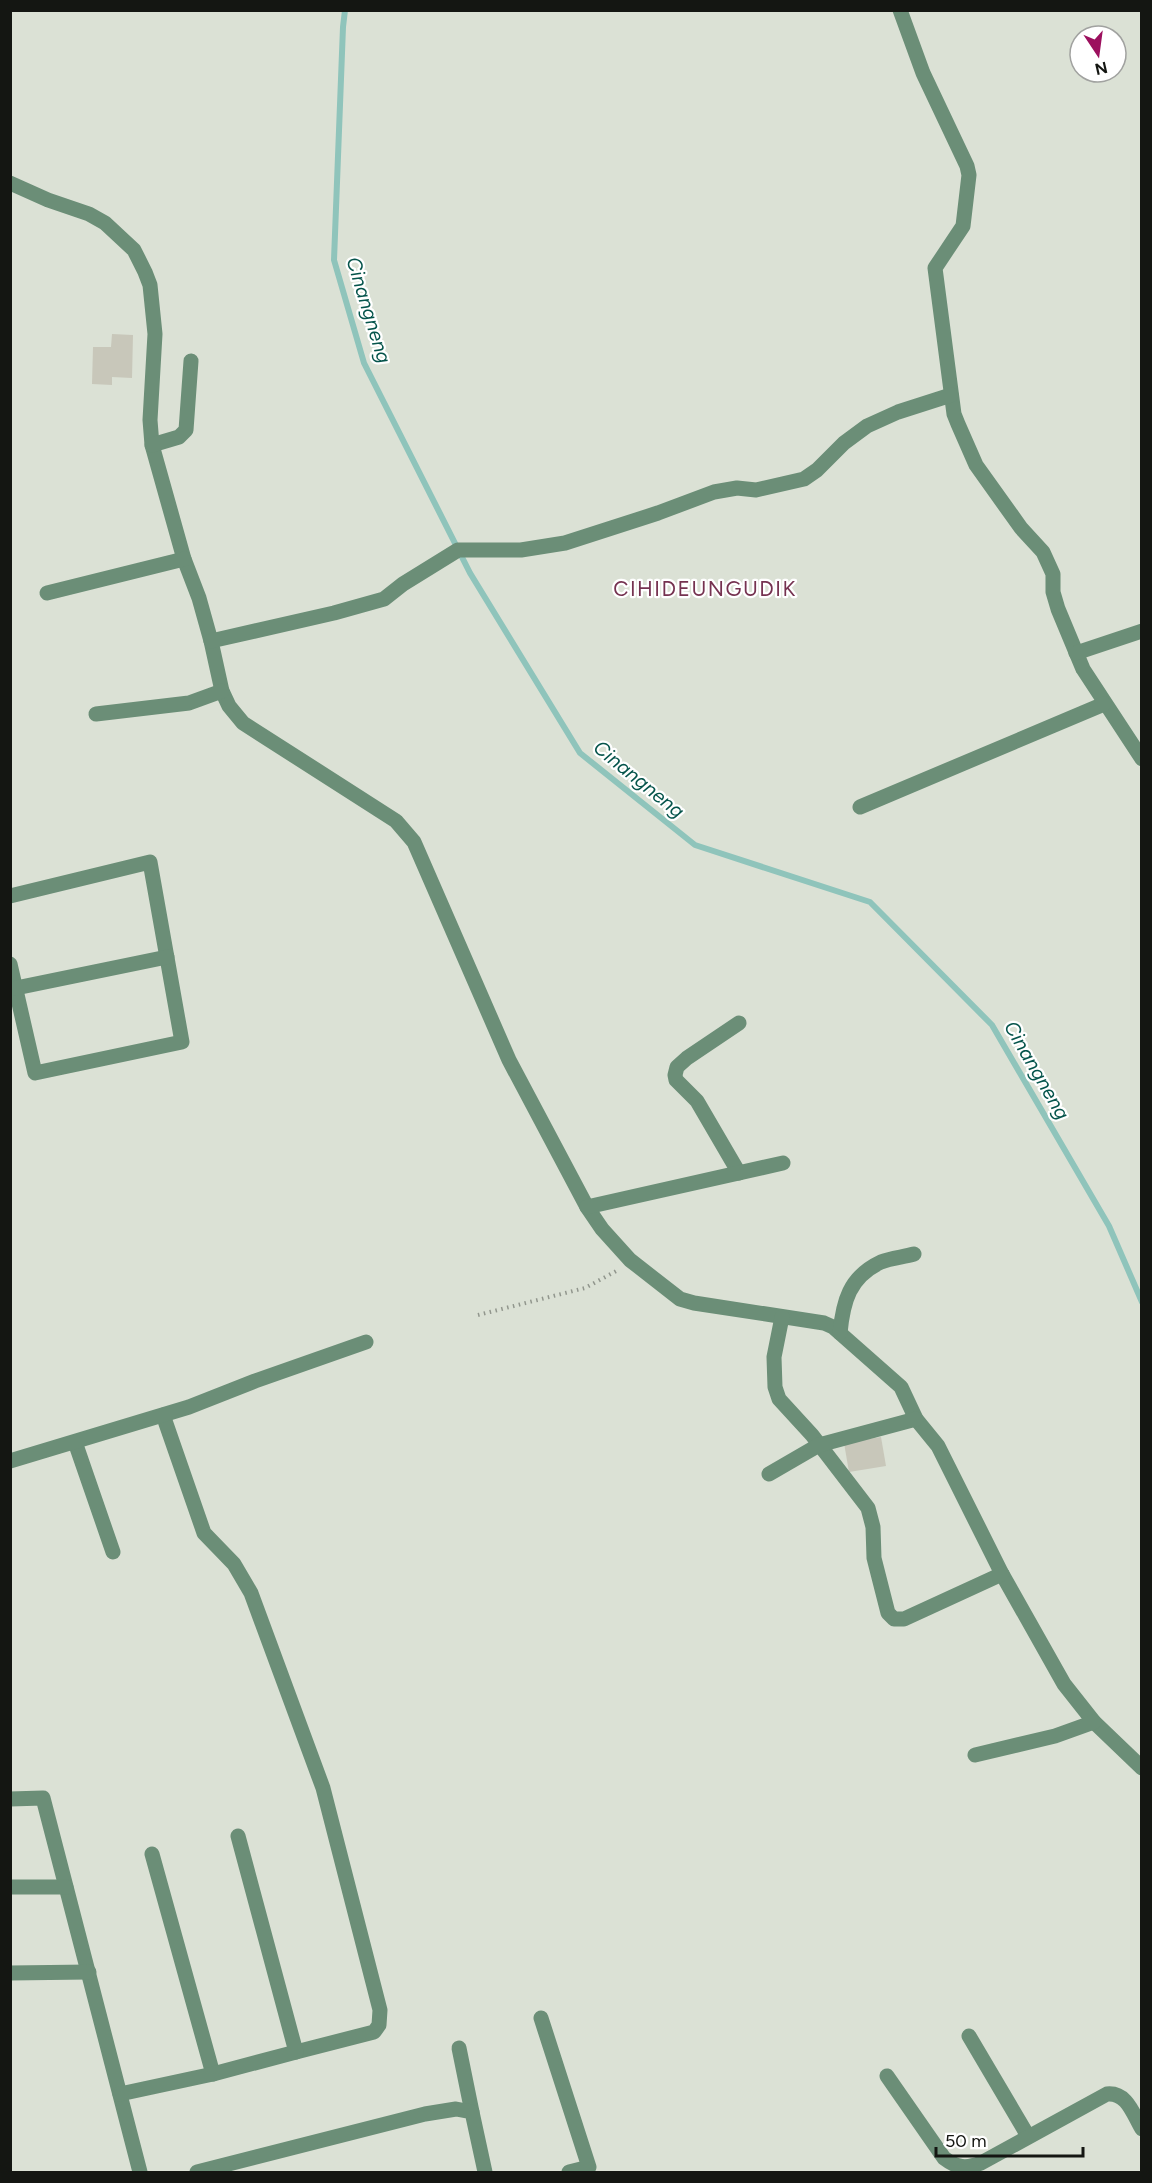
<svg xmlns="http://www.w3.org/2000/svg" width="1152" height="2183" viewBox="0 0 1152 2183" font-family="Figtree,sans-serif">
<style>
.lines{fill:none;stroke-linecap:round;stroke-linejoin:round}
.stream{stroke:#8fc4bb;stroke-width:6}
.building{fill:#c8c7ba}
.path{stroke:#91968d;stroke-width:4;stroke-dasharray:1.5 4.5;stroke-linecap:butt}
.minor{stroke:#6b8e77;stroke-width:15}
.labels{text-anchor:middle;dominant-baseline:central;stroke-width:4.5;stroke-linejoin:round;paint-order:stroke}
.water-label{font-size:20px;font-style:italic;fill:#05544b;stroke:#fff}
.quarter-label{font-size:21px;letter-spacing:1.5px;fill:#753250;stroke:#fff}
</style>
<rect width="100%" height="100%" fill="#dbe1d5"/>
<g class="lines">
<!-- stream -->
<polyline class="stream" points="345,10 343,27 334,260 364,363 470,573 580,753 695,845 870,902 992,1025 1109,1226 1142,1302"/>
</g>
<!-- building -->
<g class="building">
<polygon points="112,334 133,335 132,378 112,377 112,385 92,384 93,347 111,347"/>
<polygon points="881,1437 886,1466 849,1472 844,1443"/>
</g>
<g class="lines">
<!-- path -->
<polyline class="path" points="478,1315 585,1288 618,1270"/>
<!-- minor -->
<g class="minor">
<polyline points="900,10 923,73 967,166 969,175 963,226 935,268 954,414 958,424 976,465 1021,528 1043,552 1053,574 1053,592 1058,609 1083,669 1142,759"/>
<polyline points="10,183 48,200 89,214 105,223 134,250 145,272 150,285 155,334 150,420 152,445 184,559 199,598 211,641 222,691 229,706 243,723 396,821 414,842 509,1060 587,1207 602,1229 630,1260 680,1299 694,1303 824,1323 833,1327 901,1387 916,1419 938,1446 1002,1574 1064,1684 1094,1722 1142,1768"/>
<polyline points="152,445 179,437 186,430 191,361"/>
<polyline points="47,593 184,559"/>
<polyline points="211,641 334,613 384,599 403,584 458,550 521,550 565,543 658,513 714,492 737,488 756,490 804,479 817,470 844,443 867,426 898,412 951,395"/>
<polyline points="1076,653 1142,631"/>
<polyline points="96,714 189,703 222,691"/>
<polyline points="860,807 1104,704"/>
<polyline points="10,896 150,862 182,1042 35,1073 10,964"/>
<polyline points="16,988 167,957"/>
<polyline points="739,1023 687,1058 677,1067 675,1075 676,1080 697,1101 739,1173"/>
<polyline points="587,1207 783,1163"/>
<polyline points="782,1317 774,1357 775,1387 779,1399 812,1435 868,1508 873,1527 874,1558 888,1613 894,1619 904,1619 1002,1574"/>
<path d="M840,1333C843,1302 849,1277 881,1262C891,1258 904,1257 914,1254"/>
<polyline points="163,1415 204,1533 234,1564 251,1593 323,1788 380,2010 379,2025 374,2032 296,2052"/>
<polyline points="75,1442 113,1552"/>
<polyline points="10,1461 189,1407 255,1381 366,1342"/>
<polyline points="769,1474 819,1445 916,1419"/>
<polyline points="975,1755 1055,1736 1094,1722"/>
<polyline points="10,1799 43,1798 140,2172"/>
<polyline points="152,1854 213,2074"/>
<polyline points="10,1887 66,1887"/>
<polyline points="10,1973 89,1972"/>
<polyline points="541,2018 589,2167 569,2172"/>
<polyline points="969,2036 1028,2136"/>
<polyline points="459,2048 472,2112"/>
<path d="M887,2076L944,2158C957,2168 966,2169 981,2163L1107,2094C1127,2092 1133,2114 1142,2129"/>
<polyline points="120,2094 213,2074 296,2052 238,1836"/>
<polyline points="197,2172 425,2114 456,2109 472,2112 485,2172"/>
</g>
</g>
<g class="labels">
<!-- water labels -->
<g class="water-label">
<text transform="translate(369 310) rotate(73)">Cinangneng</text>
<text transform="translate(639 779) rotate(39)">Cinangneng</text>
<text transform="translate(1037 1070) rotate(60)">Cinangneng</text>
</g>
<!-- quarter labels -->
<g class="quarter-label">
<text x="705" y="588">CIHIDEUNGUDIK</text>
</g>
</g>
<!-- border -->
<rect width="1152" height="2183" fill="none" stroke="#141612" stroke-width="24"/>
<!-- north arrow -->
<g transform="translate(1098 54) rotate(167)"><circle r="28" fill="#ffffff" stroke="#a1a2a0" stroke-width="1.5"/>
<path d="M0-4.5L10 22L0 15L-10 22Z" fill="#9c105e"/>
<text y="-9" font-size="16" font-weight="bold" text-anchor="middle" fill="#141612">N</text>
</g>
<!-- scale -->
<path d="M936 2147v9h147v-9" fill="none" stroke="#141612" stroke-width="3"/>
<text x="945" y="2147" font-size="18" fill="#141612" stroke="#ffffff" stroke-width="4.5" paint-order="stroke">50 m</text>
</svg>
